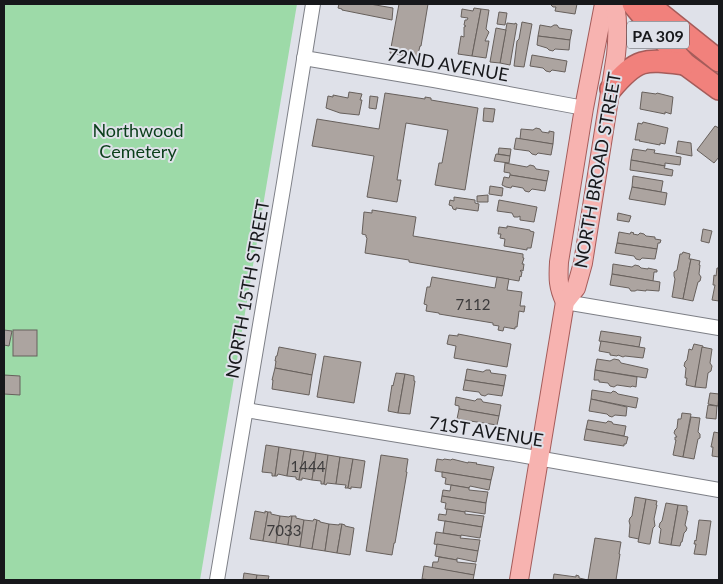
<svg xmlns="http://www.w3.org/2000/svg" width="723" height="584" viewBox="0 0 723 584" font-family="Lato,sans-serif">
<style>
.green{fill:#9ddaa8}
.building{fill:#aca4a0;stroke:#67605c}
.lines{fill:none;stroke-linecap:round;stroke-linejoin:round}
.minor-casing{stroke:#7d7f86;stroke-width:16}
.major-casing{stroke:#a55c5a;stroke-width:20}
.highway-casing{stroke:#a55c5a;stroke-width:24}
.minor{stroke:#fff;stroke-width:14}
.major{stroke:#f7b3b0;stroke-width:18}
.highway{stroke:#f1817c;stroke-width:21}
.labels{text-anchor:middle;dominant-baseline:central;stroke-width:4;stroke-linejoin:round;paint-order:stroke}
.number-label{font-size:15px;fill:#3c3b3c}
.shield{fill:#dfe1e9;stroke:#535459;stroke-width:1}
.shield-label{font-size:16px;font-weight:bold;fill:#17181b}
.street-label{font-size:18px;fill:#17181b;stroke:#dfe1e9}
.park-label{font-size:18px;fill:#0a3e1a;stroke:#dfe1e9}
</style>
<rect width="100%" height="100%" fill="#dfe1e9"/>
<!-- green -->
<polygon class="green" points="4,4 297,4 200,580 4,580"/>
<!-- building -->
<g class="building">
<polygon points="339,4 370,4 393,8 392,20 342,10 342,9 338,8"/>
<polygon points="399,4 428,4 421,46 420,46 417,58 390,53"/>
<polygon points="550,4 577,4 575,14 555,11 556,7 553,7"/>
<polygon points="474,8 481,9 472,56 458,54 461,36 464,37 464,27 466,26 464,25 465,20 467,20 468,18 461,17 462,9 473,11"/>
<polygon points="481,9 489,10 486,29 489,32 485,41 489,41 486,58 472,56"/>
<polygon points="499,12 507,13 505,25 497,24"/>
<polygon points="522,22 532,24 524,67 514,66 517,41 519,39"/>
<polygon points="507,23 515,24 515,23 517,24 510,65 500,63"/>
<polygon points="540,25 551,27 554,25 557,25 559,28 572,30 570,40 538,36"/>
<polygon points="496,28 506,30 500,63 490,62"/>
<polygon points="538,36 570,40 569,50 555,49 553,51 549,50 547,48 537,45"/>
<polygon points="532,55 567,61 565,72 552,70 550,72 546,71 543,68 530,66"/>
<polygon points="349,92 362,94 360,100 362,100 359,115 340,113 326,108 328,96 333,97 333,95 348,98"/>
<polygon points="642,92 656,94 657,93 673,97 671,114 665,112 665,114 640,109"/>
<polygon points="385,93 425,99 425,97 431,98 431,100 478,108 465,190 435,185 439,163 442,163 448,130 406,123 397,180 401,180 397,202 367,197 374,156 312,146 317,119 379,129"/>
<polygon points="370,96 378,97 376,109 369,108"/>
<polygon points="484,108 495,109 493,122 483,121"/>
<polygon points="643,122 668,128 665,144 660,143 660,145 639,141 640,140 635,140 638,123 642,124"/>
<polygon points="715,126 719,128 719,157 714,163 697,150"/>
<polygon points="536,128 540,129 542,132 549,133 549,131 554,132 553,144 520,139 521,129 533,130"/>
<polygon points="516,138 553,144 551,155 538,153 536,155 532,154 529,151 514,149"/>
<polygon points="678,141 691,143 692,156 676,153"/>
<polygon points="499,148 511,149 510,156 498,154"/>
<polygon points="633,149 646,151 647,149 655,150 654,153 681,157 680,165 665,163 665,166 631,160"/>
<polygon points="496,154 510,156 509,163 494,161"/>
<polygon points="631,160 665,166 664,168 673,170 672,176 630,170"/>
<polygon points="505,163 527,167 530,165 534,166 536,169 549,171 547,181 510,175 510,173 504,172"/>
<polygon points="510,175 547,181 545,191 532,189 529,192 525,191 523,188 512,186 511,188 506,187 502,185 504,177 509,178"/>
<polygon points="633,176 663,181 661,192 632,187"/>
<polygon points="490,186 503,188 502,196 489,194"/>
<polygon points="632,187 667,193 665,205 629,199"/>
<polygon points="488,195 488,202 477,202 477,196"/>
<polygon points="454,197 475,200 475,203 479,204 478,211 456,208 456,210 453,209 452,206 449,205 450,200 454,201"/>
<polygon points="499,200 537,207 534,222 520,220 520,216 518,217 514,217 512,213 497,211"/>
<polygon points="372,210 416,217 413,236 523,254 523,258 524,258 522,264 524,264 523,271 521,270 520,271 522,272 521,277 520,276 519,281 409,262 409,260 365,253 367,238 366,237 366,235 362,234 364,212 372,213"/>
<polygon points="618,213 631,216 629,222 617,220"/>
<polygon points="507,226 530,230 530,231 534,232 531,248 527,248 527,250 504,246 505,239 500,238 501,234 498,234 499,227 507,228"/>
<polygon points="703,229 712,231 709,243 701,241"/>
<polygon points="619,232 630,234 631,232 634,233 633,234 638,235 640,233 644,234 646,236 655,237 655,239 661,240 660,243 658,243 657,249 617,243"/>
<polygon points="617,243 657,249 655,259 642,258 640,260 636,259 634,256 615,253"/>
<polygon points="683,252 690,254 689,259 691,259 683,299 672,297 675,279 674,276 674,272 677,270 680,254 682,254"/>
<polygon points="691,259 700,261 699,265 700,265 699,274 701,277 700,281 698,282 693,301 683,299"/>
<polygon points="613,264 632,267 635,265 639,266 641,268 648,269 648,268 657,270 657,272 654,272 653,281 612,274"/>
<polygon points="717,268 719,268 719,301 712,300 715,285 713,285 714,275 716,276"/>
<polygon points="612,274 660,282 659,291 646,290 646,291 637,290 635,291 631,291 629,288 610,285"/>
<polygon points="432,277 495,288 497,277 509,279 507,290 522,292 520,306 525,306 524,312 519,311 517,327 515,327 515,329 504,327 503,331 498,330 499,326 493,325 493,323 439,314 439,313 426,311 427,305 424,304 427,287 430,287"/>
<polygon points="4,330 12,331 9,346 4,345"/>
<rect x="13" y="330" width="24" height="26"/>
<polygon points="601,331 641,337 639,347 599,341"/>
<polygon points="458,334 511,344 507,367 454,358 456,346 447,344 449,335 458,336"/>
<polygon points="601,341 645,348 643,358 625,356 623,357 618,355 617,356 610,355 610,353 599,351"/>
<polygon points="694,344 703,346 695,387 686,385 687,378 685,378 686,368 684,366 685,362 687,360 689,349 692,350"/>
<polygon points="279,347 316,354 312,375 275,368 276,361 275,361 276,356 277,356"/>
<polygon points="702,347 712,349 710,363 712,366 711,371 708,373 706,388 695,387"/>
<polygon points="324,356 361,362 354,403 317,397"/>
<polygon points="597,359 610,361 614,359 619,360 621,363 648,369 646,378 595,370"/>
<polygon points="275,368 312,375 309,395 272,389 273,380 272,380"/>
<polygon points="467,369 483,372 486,370 490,370 491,373 506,375 504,386 465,380"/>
<polygon points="595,370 637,377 636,387 632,386 631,387 617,385 614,387 610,386 608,383 599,382 599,380 594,380"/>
<polygon points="396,373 405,374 398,413 388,411 392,385 393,386"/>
<polygon points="405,374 414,376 414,381 415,381 410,414 398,413"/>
<polygon points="4,375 20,376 20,395 4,394"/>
<polygon points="465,380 504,386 502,396 488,394 485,396 481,395 479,392 463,390"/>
<polygon points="592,390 611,393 613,391 616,392 618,394 638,398 636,408 591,399"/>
<polygon points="710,393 719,394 718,406 708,404"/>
<polygon points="456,397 475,401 477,399 481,399 483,402 501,405 499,416 459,409 459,406 455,405"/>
<polygon points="591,399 627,407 626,416 615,415 612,417 609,416 607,414 589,411"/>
<polygon points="708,405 717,406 716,419 706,418"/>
<polygon points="459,409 499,416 497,425 457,419"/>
<polygon points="682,413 691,414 683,457 673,455 676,440 675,440 675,437 677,437 674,433 675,430 677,428 678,419 681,419"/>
<polygon points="691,417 700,418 698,432 700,434 700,438 698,439 694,459 683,457"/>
<polygon points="588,420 606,423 608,421 612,422 613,424 626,426 624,436 586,429"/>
<polygon points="586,429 628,437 626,444 624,444 624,446 584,440"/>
<polygon points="714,432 719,433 719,457 712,456 713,447 711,447"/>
<polygon points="266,445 279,447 275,476 272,476 272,473 262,472"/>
<polygon points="279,447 291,449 287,476 278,474 277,476 275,476"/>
<polygon points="291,449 304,451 299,480 296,479 296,477 287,476"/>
<polygon points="304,451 316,453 312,480 302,478 302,480 299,480"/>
<polygon points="316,453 328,455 324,484 321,484 321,481 312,480"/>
<polygon points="328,455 340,457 336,484 327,483 326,485 324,484"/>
<polygon points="381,455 408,459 406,472 407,472 395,543 394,543 392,555 366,551"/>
<polygon points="340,457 353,459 348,488 345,488 346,485 336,484"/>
<polygon points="353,459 365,461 361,488 351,487 351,489 348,488"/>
<polygon points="437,459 443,460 444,459 451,460 452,459 468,463 468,462 477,463 476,464 494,467 492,476 491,480 435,471"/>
<polygon points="442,472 491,480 489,490 470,486 469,488 445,484 446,478 442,477"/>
<polygon points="451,485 469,488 469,490 488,492 486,503 442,496 443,490 450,491"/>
<polygon points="442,496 486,503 485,514 465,511 465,512 445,509 446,503 441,502"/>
<polygon points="635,497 646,499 639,539 629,537 630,525 629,521 630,518 632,516"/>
<polygon points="646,499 657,501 656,505 657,505 654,519 655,526 653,528 650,544 648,544 638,542"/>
<polygon points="666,503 678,505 671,545 659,543 661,529 659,527 660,523 662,521"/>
<polygon points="678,505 687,506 687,511 688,511 685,525 687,528 686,531 684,533 682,542 681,542 680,546 671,545"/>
<polygon points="447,509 465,512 465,514 484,516 482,527 438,520 439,514 446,515"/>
<polygon points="255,511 265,513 265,511 268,512 263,541 250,539"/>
<polygon points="268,512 271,512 271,514 280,516 276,543 263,541"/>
<polygon points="280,516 289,517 290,516 292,516 288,545 276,543"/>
<polygon points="292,516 296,516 296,518 304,520 300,547 288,545"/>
<polygon points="314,519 317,520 312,549 300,547 304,520 313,521"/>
<polygon points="317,520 320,521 320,522 329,524 325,551 312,549"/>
<polygon points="699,520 711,521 706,555 694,554 696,544 694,544 695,540 696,541"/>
<polygon points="445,521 482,527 480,538 461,535 461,536 443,533"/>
<polygon points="329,524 339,525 339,524 342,524 337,553 325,551"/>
<polygon points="342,524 345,525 345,526 354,528 350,555 337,553"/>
<polygon points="436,532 461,536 460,538 480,540 478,551 434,544"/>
<polygon points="595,538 621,542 619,554 620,554 616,580 553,580 554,574 576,577 576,575 579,576 579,578 588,580"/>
<polygon points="437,544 478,551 476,562 457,558 457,560 435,556"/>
<polygon points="439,557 457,560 457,562 476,564 474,575 432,568 433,562 438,562"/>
<polygon points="424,566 474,575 473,580 432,580 422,579"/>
<polygon points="244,573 257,575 256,580 243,580"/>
<polygon points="257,575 269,576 268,580 256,580"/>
</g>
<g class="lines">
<!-- minor casing -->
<g class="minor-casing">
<g id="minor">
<polyline points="304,58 434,80 584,108"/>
<polyline points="565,302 719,328"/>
<polyline points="246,410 508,453 719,490"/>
<polyline points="217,580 284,183 313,4"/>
</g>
</g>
<!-- major casing -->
<g class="major-casing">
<g id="major">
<path d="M565,302C558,287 558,279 559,262L584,108L604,4"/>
<path d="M519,580L565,302L576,288L583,263L616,55C618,37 618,21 615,4"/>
</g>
</g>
<!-- highway casing -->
<g class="highway-casing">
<g id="highway">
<polyline points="633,4 658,34 685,64 719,89"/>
<polyline points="648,4 719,61"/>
<path d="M611,89C638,57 645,59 685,64"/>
</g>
</g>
<!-- minor -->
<use href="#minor" class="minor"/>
<!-- major -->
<use href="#major" class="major"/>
<!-- highway -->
<use href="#highway" class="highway"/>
</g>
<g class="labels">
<!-- number labels -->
<g class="number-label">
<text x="473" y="304">7112</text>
<text x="308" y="466">1444</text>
<text x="284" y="530">7033</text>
</g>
<!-- shield labels -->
<rect class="shield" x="627" y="21.5" width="62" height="27" rx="4"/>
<g class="shield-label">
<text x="658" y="35">PA 309</text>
</g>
<!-- street labels -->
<g class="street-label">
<text transform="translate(448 64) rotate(10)">72ND AVENUE</text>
<text transform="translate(597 170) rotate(-80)">NORTH BROAD STREET</text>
<text transform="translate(247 289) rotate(-80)">NORTH 15TH STREET</text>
<text transform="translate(486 431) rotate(9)">71ST AVENUE</text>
</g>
<!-- park labels -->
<g class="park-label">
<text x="138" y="130">Northwood<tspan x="138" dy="21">Cemetery</tspan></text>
</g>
</g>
<!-- border -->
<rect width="723" height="584" fill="none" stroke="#17181b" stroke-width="10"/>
</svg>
